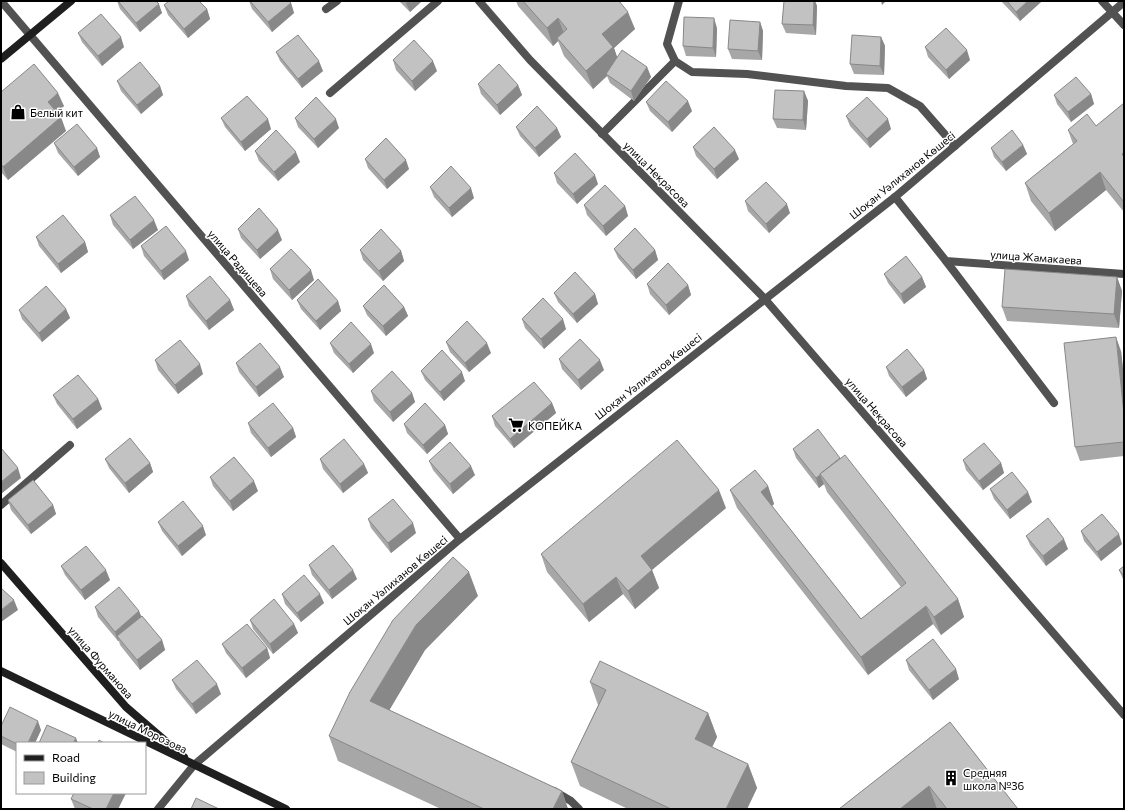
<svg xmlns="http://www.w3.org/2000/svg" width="1125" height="810" viewBox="0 0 1125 810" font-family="Commissioner,sans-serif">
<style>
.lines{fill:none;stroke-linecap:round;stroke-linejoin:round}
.service{stroke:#525252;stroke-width:8}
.minor{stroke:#525252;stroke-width:8}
.secondary{stroke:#1f1f1f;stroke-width:8}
.wall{fill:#a7a7a7}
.shaded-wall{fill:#888}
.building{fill:#c2c2c2;stroke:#888}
.labels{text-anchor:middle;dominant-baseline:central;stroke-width:3;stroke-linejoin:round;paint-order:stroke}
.poi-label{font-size:11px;fill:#000;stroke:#fff;text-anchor:start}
.street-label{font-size:11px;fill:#000;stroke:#fff}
</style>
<rect width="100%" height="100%" fill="#fff"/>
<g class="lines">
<!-- service -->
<g class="service">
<polyline points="679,1 667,44 675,61 692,72 747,74 846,86 888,88 920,106 955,146"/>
<polyline points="326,9 337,1"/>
<polyline points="330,93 438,1"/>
<polyline points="602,134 675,61"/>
<polyline points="946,261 1054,403"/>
<polyline points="1,505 70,445"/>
<polyline points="554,791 571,801 579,809"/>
</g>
<!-- minor -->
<g class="minor">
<polyline points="1,1 460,539"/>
<polyline points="479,1 530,60 764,298 1124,715"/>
<polyline points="1102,1 1124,25"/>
<polyline points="895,197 946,261 1124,274"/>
<polyline points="158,809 194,765 460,539 895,197 1124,2"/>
</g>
<!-- secondary -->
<g class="secondary">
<polyline points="1,59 71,1"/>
<polyline points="1,563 126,707 184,757"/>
<polyline points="1,671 286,809"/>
</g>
</g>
<!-- wall -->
<g class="wall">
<polygon points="117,1 156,1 162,13 140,32 120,9"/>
<polygon points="249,1 289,1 291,3 294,13 272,32 252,9"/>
<polygon points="399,1 422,1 410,12"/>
<polygon points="516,1 619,1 635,29 614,48 617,58 647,67 651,77 634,101 610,83 607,76 593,89 564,56 558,41 553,46 518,6"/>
<polygon points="784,1 815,1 817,6 816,35 786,33 782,24"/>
<polygon points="1001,1 1041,1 1041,2 1020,21"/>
<polygon points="164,5 207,9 210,19 188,38 168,15"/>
<polygon points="760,22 763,31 762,60 732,59 728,49"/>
<polygon points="717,28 716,57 686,56 683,46"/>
<polygon points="78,33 124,47 102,66 82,42"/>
<polygon points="881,37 885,46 884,75 854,74 850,64"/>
<polygon points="925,47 970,60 949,79 928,57"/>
<polygon points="276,52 323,71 302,88 280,61"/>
<polygon points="393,60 437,71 415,91 396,70"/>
<polygon points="117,81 160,86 163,95 141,114 121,91"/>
<polygon points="478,84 518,85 522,95 500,115 481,94"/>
<polygon points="804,91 808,101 806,130 777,128 773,119"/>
<polygon points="1,92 64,106 57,112 66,131 8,180 1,172"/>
<polygon points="1091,94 1094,104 1071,122 1057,104 1054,95"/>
<polygon points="646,102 692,111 672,132 650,111"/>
<polygon points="1124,103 1124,212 1106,190 1055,231 1031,201 1025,183 1073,144 1068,130 1096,126"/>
<polygon points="846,116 891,129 870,148 850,126"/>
<polygon points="221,118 271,129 245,151 225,127"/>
<polygon points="295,118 339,128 318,148 298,127"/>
<polygon points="516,127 557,128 561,137 539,157 520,136"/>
<polygon points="54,143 97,148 100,157 78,176 58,153"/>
<polygon points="1023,145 1027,154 1006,171 994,157 991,148"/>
<polygon points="693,147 739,159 717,179 696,156"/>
<polygon points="255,151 300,162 278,181 259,161"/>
<polygon points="365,159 409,169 387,189 368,168"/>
<polygon points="554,173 598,184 577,204 557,183"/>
<polygon points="430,187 474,198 452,217 434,197"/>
<polygon points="745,201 790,213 769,233 748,211"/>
<polygon points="584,205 625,206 628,216 606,236 587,215"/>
<polygon points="110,215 158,230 133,249 113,225"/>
<polygon points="238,229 282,240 260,259 241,238"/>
<polygon points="36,237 85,242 88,252 61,273 39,246"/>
<polygon points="141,246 189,260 164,280 144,256"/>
<polygon points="614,249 655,250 658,260 636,279 618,258"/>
<polygon points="360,250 401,251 404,261 383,281 363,260"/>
<polygon points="270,269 314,280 292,300 273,279"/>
<polygon points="884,274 922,277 926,287 904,304 888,283"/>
<polygon points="1117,277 1122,291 1119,328 1007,321 1002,307"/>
<polygon points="647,284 688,285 691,295 669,315 650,294"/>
<polygon points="554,293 595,294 598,304 577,323 558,302"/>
<polygon points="186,296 230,300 234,310 209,330 189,306"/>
<polygon points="297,300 338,301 341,311 320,330 301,309"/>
<polygon points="363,306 404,307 408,316 386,336 367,315"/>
<polygon points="66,309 70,318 42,342 22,319 19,310"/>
<polygon points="522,319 566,329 544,349 525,328"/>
<polygon points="446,342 491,353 469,372 450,352"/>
<polygon points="330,343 374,353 353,373 334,353"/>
<polygon points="1121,351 1124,378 1124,456 1080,461 1075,447"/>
<polygon points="559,359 604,370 581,390 562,369"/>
<polygon points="155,360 203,374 178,394 158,370"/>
<polygon points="236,363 284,377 259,397 239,372"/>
<polygon points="886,367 924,370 927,379 906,397 889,376"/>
<polygon points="421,371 465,381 444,401 425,380"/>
<polygon points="371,391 412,393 415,402 393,422 374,401"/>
<polygon points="53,395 98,399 102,409 77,429 57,404"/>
<polygon points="552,403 556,413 514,448 495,426 492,416"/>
<polygon points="248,423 293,428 296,437 271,457 251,433"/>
<polygon points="404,424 445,425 448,434 427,454 407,433"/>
<polygon points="793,449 840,458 958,599 964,617 941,635 933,624 868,675 737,508 730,490 768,486 774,504 772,506 861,619 901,587 827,492 824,484 819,488 796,458"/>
<polygon points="105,459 150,463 153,472 129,493 109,468"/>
<polygon points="320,459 364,464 368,473 343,493 323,469"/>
<polygon points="963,460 1001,463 1004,473 983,490 966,470"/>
<polygon points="429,461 475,475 453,494 433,470"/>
<polygon points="210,477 258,491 233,511 213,486"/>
<polygon points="990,489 1032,502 1010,519 994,499"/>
<polygon points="8,500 53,505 56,514 31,534 11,510"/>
<polygon points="726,508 652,570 659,588 635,609 623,594 589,622 547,572 541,554"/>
<polygon points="368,519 416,533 391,553 371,528"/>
<polygon points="158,522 206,535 182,556 162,531"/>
<polygon points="1081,531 1122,544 1101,561 1084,541"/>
<polygon points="1026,536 1068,549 1046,566 1030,545"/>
<polygon points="309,565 357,579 332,599 312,575"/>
<polygon points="61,566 110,580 85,600 65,575"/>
<polygon points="1124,566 1124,581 1123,579 1119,570"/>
<polygon points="282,594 324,603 301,622 285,604"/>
<polygon points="478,596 425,650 389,710 562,791 568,809 441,809 338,761 329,736"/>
<polygon points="95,607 139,611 141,616 162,640 165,650 140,670 120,645 119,641 118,641 98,617"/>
<polygon points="250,620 294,624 298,633 273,654 253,629"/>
<polygon points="222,644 267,648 270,658 246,678 226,653"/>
<polygon points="906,660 959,679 933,700 909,670"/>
<polygon points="172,680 221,694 196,714 176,689"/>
<polygon points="590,682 708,713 717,737 712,747 748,764 757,788 747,809 628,809 580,786 571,762 598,705"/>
<polygon points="950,722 1018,809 839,809"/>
<polygon points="1,726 41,730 35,743 17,743 17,752 1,744"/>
<polygon points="74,793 126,793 118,809 75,809 71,799"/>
</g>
<!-- shaded-wall -->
<g class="shaded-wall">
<polygon points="408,1 422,1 410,12 406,3"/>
<polygon points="814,1 815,1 817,6 816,35 813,25"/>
<polygon points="881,1 886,1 882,5"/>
<polygon points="1028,1 1041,1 1041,2 1020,21 1016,12"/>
<polygon points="291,3 294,13 272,32 268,22"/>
<polygon points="159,4 162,13 140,32 136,23"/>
<polygon points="207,9 210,19 188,38 184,29"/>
<polygon points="628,12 635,29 614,48 620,65 606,74 607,76 593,89 586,71 602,34"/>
<polygon points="558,18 565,36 557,38 558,41 553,46 547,28"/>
<polygon points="714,18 717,28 716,57 713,48"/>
<polygon points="760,22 763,31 762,60 758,51"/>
<polygon points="121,37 124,47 102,66 98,56"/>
<polygon points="881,37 885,46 884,75 880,66"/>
<polygon points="967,50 970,60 949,79 946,70"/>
<polygon points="319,61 323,71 302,88 298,79"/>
<polygon points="433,61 437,71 415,91 412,81"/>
<polygon points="647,67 651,77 634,101 631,91"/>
<polygon points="518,85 522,95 500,115 497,105"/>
<polygon points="160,86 163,95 141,114 137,105"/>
<polygon points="804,91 808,101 806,130 803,120"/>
<polygon points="58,93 64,106 53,116 48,102"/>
<polygon points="1091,94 1094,104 1071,122 1068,112"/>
<polygon points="688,101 692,111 672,132 668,122"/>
<polygon points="61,117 66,131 8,180 3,167"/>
<polygon points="268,119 271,129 245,151 241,142"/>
<polygon points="336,119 339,128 318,148 314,139"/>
<polygon points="888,119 891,129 870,148 867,139"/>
<polygon points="557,128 561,137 539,157 535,148"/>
<polygon points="1023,145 1027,154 1006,171 1002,162"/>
<polygon points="97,148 100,157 78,176 74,167"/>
<polygon points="735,150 739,159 717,179 714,169"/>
<polygon points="296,152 300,162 278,181 274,172"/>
<polygon points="406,160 409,169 387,189 384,180"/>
<polygon points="1100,172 1106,190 1055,231 1049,213"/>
<polygon points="595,175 598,184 577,204 573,194"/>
<polygon points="471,188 474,198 452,217 449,208"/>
<polygon points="787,204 790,213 769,233 766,224"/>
<polygon points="625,206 628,216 606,236 603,226"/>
<polygon points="154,220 158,230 133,249 130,240"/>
<polygon points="278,230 282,240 260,259 257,250"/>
<polygon points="85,242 88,252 61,273 58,264"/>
<polygon points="655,250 658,260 636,279 633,270"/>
<polygon points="186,251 189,260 164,280 161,271"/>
<polygon points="401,251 404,261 383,281 379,271"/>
<polygon points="311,270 314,280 292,300 289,290"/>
<polygon points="922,277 926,287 904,304 901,294"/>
<polygon points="1117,277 1122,291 1119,328 1114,314"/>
<polygon points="688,285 691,295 669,315 666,305"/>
<polygon points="595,294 598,304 577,323 573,314"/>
<polygon points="230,300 234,310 209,330 206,321"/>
<polygon points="338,301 341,311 320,330 316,321"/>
<polygon points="404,307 408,316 386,336 383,326"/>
<polygon points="66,309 70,318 42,342 39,333"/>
<polygon points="563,319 566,329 544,349 541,339"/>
<polygon points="1116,337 1121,351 1124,378 1124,414"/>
<polygon points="487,343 491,353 469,372 465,363"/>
<polygon points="371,344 374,353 353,373 349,364"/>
<polygon points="600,360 604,370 581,390 578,380"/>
<polygon points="200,364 203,374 178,394 175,385"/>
<polygon points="280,367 284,377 259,397 256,387"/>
<polygon points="924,370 927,379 906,397 902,387"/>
<polygon points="462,372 465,381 444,401 440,392"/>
<polygon points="412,393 415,402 393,422 390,412"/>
<polygon points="98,399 102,409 77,429 73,419"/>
<polygon points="552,403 556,413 514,448 510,439"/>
<polygon points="445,425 448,434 427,454 423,445"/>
<polygon points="293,428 296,437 271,457 268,448"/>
<polygon points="150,463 153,472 129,493 125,483"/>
<polygon points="1001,463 1004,473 983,490 979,481"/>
<polygon points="364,464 368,473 343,493 340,484"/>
<polygon points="471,466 475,475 453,494 450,484"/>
<polygon points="18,468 21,478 1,494 1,482"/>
<polygon points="820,475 824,484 819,488 816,478"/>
<polygon points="254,481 258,491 233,511 230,501"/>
<polygon points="768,486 774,504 767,510 761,492"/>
<polygon points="719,490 726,508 647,574 641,556"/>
<polygon points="1028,492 1032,502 1010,519 1007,510"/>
<polygon points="53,505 56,514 31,534 28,525"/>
<polygon points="413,523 416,533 391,553 388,543"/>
<polygon points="203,526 206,535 182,556 178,546"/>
<polygon points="1119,534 1122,544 1101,561 1097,552"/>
<polygon points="1064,539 1068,549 1046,566 1043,556"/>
<polygon points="106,570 110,580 85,600 81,590"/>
<polygon points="353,570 357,579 332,599 329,590"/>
<polygon points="652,570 659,588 635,609 628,591"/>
<polygon points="469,572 478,596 425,650 380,726 370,701 416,625"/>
<polygon points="616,577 623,594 589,622 583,604"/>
<polygon points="320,594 324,603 301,622 297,613"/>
<polygon points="958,599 964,617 941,635 934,617"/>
<polygon points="14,600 18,610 1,622 1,610"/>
<polygon points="926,606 933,624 868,675 861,657"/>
<polygon points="139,611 143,621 117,636 119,641 118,641 115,632"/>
<polygon points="294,624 298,633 273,654 270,644"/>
<polygon points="162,640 165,650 140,670 137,660"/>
<polygon points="267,648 270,658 246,678 242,668"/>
<polygon points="956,669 959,679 933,700 929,690"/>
<polygon points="217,684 221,694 196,714 192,704"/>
<polygon points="708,713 717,737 704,764 695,739"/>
<polygon points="38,721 41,730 35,743 28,743"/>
<polygon points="76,738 78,743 73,743"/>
<polygon points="748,764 757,788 747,809 726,809"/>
<polygon points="929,786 937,809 900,809"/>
<polygon points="562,791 568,809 553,809"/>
<polygon points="114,793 126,793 118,809 106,809"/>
</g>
<!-- building -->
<g class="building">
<polygon points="118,1 156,1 159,4 136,23"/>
<polygon points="169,1 199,1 207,9 184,29 164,5"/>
<polygon points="250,1 289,1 291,3 268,22"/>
<polygon points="523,1 619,1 628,12 602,34 613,47 586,71 557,38 567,29 558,18 547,28"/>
<polygon points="784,1 814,1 813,25 782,24"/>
<polygon points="1007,1 1028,1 1016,12"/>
<polygon points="101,14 121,37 98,56 78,33"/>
<polygon points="684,17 714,18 713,48 683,46"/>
<polygon points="730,20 760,22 758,51 728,49"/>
<polygon points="946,28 967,50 946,70 925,47"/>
<polygon points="298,35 319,61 298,79 276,52"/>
<polygon points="852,35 881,37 880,66 850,64"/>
<polygon points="414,40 433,61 412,81 393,60"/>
<polygon points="622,50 647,67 631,91 606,74"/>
<polygon points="140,62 160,86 137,105 117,81"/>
<polygon points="34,64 58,93 48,102 61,117 3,167 1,164 1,92"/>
<polygon points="499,64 518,85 497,105 478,84"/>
<polygon points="1076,77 1091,94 1068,112 1054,95"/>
<polygon points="666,81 688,101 668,122 646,102"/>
<polygon points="775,90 804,91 803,120 773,119"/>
<polygon points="247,96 268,119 241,142 221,118"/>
<polygon points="316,97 336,119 314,139 295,118"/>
<polygon points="867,97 888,119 867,139 846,116"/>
<polygon points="1124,103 1124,152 1122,154 1124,157 1124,201 1123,201 1100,172 1049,213 1025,183 1077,141 1068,130 1087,114 1096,126"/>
<polygon points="537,106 557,128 535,148 516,127"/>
<polygon points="77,124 97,148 74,167 54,143"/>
<polygon points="714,127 735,150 714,169 693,147"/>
<polygon points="276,130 296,152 274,172 255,151"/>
<polygon points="1012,130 1023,145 1002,162 991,148"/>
<polygon points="386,138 406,160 384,180 365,159"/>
<polygon points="575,153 595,175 573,194 554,173"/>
<polygon points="451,166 471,188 449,208 430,187"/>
<polygon points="766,182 787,204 766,224 745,201"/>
<polygon points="605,185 625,206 603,226 584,205"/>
<polygon points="135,196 154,220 130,240 110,215"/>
<polygon points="259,208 278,230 257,250 238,229"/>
<polygon points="63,215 85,242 58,264 36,237"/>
<polygon points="166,226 186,251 161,271 141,246"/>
<polygon points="635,228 655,250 633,270 614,249"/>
<polygon points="381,229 401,251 379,271 360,250"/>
<polygon points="291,249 311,270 289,290 270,269"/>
<polygon points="906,256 922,277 901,294 884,274"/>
<polygon points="668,263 688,285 666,305 647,284"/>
<polygon points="1005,269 1117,277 1114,314 1002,307"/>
<polygon points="575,272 595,294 573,314 554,293"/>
<polygon points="210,276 230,300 206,321 186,296"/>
<polygon points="318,279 338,301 316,321 297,300"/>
<polygon points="384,285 404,307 383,326 363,306"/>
<polygon points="46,286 66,309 39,333 19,310"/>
<polygon points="543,298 563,319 541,339 522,319"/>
<polygon points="467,321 487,343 465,363 446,342"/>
<polygon points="351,322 371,344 349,364 330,343"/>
<polygon points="1116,337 1124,414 1124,442 1075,447 1064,343"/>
<polygon points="580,339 600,360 578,380 559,359"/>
<polygon points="180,340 200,364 175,385 155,360"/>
<polygon points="260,343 280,367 256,387 236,363"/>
<polygon points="907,349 924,370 902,387 886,367"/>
<polygon points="442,350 462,372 440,392 421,371"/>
<polygon points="392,371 412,393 390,412 371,391"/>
<polygon points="78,375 98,399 73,419 53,395"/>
<polygon points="534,382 552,403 510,439 492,416"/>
<polygon points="273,403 293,428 268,448 248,423"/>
<polygon points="425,403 445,425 423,445 404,424"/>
<polygon points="818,429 840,458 820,474 820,475 816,478 793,449"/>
<polygon points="130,438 150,463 125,483 105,459"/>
<polygon points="344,439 364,464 340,484 320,459"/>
<polygon points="677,440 719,490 641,556 652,570 628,591 616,577 583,604 541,554"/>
<polygon points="450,442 471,466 450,484 429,461"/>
<polygon points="984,443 1001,463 979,481 963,460"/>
<polygon points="1,448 18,468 1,482"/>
<polygon points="845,455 958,599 934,617 926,606 861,657 730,490 755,470 768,486 761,492 861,619 906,583 820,474"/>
<polygon points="234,457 254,481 230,501 210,477"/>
<polygon points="1012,472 1028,492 1007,510 990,489"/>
<polygon points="33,480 53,505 28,525 8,500"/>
<polygon points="393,499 413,523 388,543 368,519"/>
<polygon points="183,501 203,526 178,546 158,522"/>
<polygon points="1102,514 1119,534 1097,552 1081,531"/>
<polygon points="1048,518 1064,539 1043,556 1026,536"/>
<polygon points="333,545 353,570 329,590 309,565"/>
<polygon points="86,546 106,570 81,590 61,566"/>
<polygon points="453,557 469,572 416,625 370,701 562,791 553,809 484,809 329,736 350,692 393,620"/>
<polygon points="1124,566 1124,576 1119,570"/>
<polygon points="304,575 320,594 297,613 282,594"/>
<polygon points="119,587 139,611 115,632 95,607"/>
<polygon points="1,588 14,600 1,610"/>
<polygon points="274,599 294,624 270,644 250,620"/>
<polygon points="142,616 162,640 137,660 117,636"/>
<polygon points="247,624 267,648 242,668 222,644"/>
<polygon points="933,639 956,669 929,690 906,660"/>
<polygon points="197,660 217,684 192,704 172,680"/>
<polygon points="600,661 708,713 695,739 748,764 726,809 671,809 571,762 606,690 590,682"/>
<polygon points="10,707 38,721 28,743 17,743 17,744 1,736 1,726"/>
<polygon points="950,722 1018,809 947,809 929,786 900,809 839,809"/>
<polygon points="47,725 76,738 73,743 39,743"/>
<polygon points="99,740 104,743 98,743"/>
<polygon points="74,793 114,793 106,809 93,809 71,799"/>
<polygon points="196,798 219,809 191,809"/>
</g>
<!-- icons -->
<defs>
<g id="shop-bare" transform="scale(1.2)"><path d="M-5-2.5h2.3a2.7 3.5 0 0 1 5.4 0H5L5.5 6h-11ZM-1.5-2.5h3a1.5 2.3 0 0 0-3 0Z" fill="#000" stroke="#fff" stroke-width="2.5" paint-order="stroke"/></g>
<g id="supermarket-bare" transform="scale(1.2)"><path d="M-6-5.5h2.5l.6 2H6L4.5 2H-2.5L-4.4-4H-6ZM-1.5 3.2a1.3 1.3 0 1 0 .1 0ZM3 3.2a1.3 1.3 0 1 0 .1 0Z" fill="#000" stroke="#fff" stroke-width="2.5" paint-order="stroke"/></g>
<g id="building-bare" transform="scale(1.2)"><path d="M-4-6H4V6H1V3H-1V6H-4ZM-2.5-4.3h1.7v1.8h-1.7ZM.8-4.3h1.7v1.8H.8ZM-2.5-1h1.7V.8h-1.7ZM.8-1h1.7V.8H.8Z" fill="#000" stroke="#fff" stroke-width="2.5" paint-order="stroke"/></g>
</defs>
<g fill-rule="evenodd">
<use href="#shop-bare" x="18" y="112"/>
<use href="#supermarket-bare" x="516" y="425"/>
<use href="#building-bare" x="951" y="778"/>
</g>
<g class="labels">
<!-- poi labels -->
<g class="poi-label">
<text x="30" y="112">Белый кит</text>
<text x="528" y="425">КОПЕЙКА</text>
<text x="963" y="772">Средняя<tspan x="963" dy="13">школа №36</tspan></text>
</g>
<!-- street labels -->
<g class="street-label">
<text transform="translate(657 174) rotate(45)">улица Некрасова</text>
<text transform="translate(902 175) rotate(-39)">Шоқан Уәлиханов Көшесі</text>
<text transform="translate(1036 257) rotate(4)">улица Жамакаева</text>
<text transform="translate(238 263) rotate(49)">улица Радищева</text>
<text transform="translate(648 376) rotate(-38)">Шоқан Уәлиханов Көшесі</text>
<text transform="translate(877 412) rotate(49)">улица Некрасова</text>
<text transform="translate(395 580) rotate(-40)">Шоқан Уәлиханов Көшесі</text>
<text transform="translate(101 662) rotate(49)">улица Фурманова</text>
<text transform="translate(148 731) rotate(26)">улица Морозова</text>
</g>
</g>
<!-- border -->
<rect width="1125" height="810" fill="none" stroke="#000000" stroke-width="4"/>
<!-- legend -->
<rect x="16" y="742" width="130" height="52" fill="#ffffff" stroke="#999999"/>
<rect x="24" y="755" width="20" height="6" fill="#1f1f1f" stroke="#999999"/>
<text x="52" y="762" font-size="12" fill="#000000">Road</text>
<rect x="24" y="772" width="20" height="12" fill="#c2c2c2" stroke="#999999"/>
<text x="52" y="782" font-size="12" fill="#000000">Building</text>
</svg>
